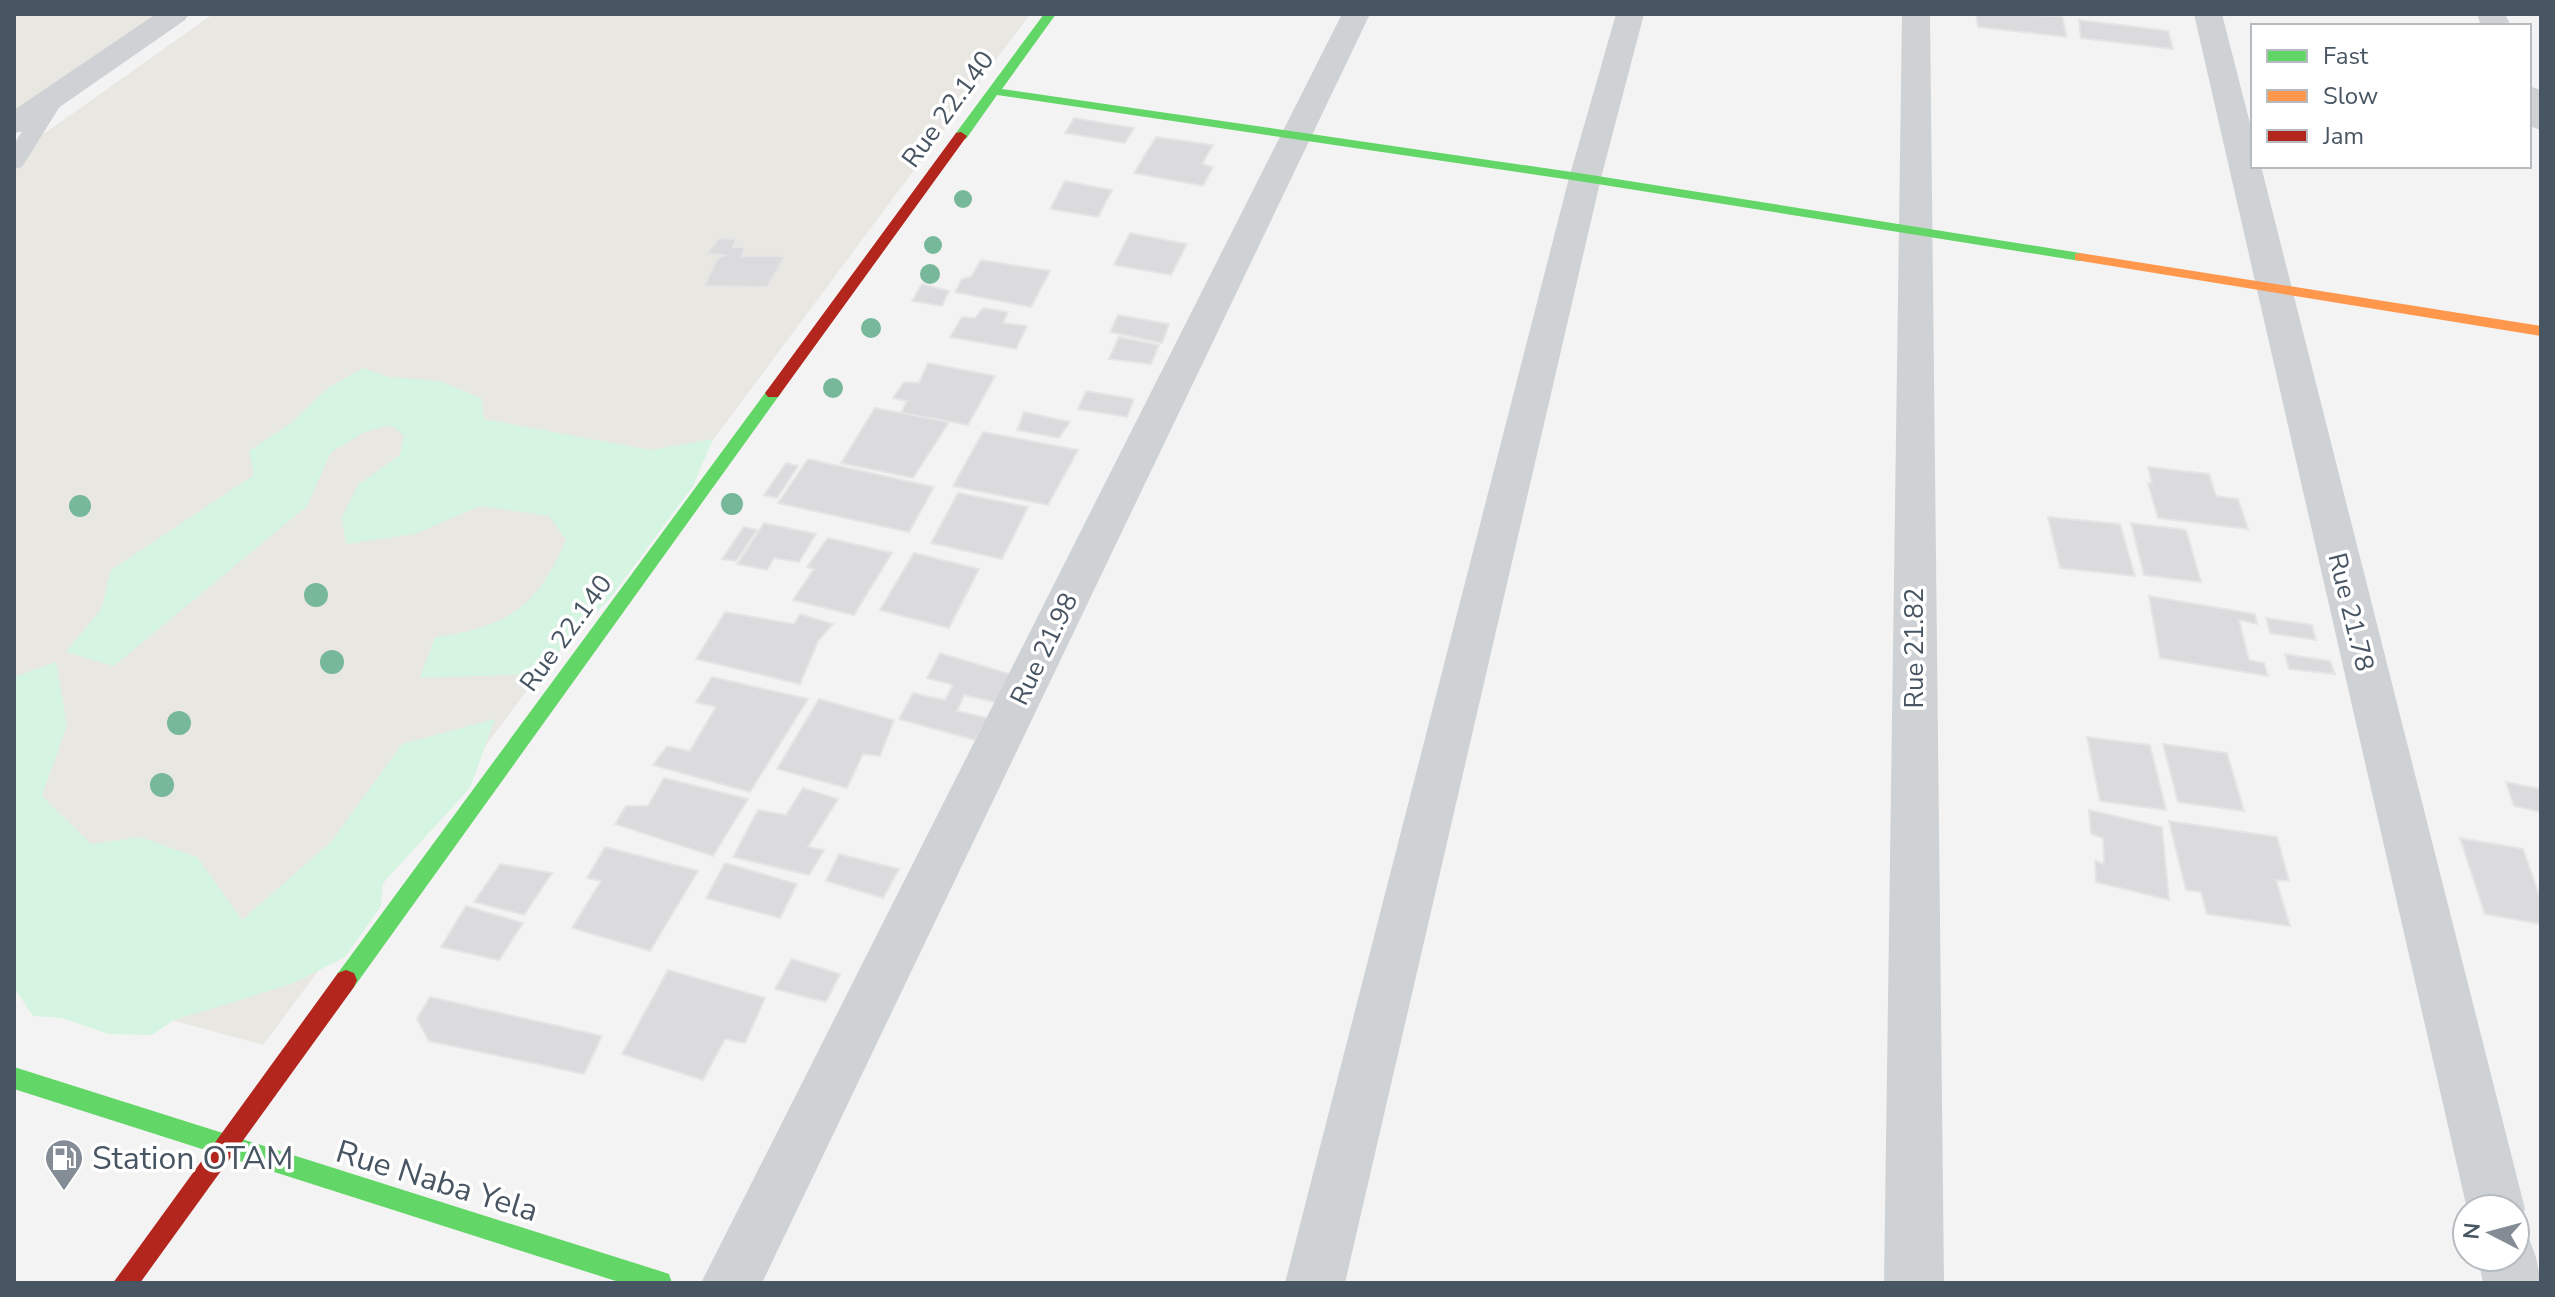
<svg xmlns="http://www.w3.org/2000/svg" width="2555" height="1297" viewBox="0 0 2555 1297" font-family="'Nunito Sans',sans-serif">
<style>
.commercial{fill:#e8e7e2}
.green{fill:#d6f4e2}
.building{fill:#dbdbdd;stroke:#e5e5e6;stroke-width:2}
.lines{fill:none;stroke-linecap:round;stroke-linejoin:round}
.lane{fill:#cfd2d4;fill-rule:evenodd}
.street{fill:#cfd2d4;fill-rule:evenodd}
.fast{fill:#63d668;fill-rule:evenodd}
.slow{fill:#ff974d;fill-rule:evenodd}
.jam{fill:#b3261e;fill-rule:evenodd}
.tree{fill:#76b899}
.labels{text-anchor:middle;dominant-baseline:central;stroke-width:7;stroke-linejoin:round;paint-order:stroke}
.street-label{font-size:26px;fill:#485562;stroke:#fff}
.near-poi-label{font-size:32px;fill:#485562;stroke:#fff;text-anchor:start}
.near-street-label{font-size:32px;fill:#485562;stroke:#fff}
</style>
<rect width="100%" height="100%" fill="#f4f3f3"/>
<!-- commercial -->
<g class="commercial">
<polygon points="14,14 184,14 14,130"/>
<polygon points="213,14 1030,14 263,1045 14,977 14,155"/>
</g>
<!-- green -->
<g class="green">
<path d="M363,368L388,377L440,381L481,398L484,419L651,450L713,439L693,486L611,597L538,674L420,678L435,637C507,627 537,608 566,540L549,516L480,506L415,534L346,544L342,517L358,485L400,455L404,435L390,425L365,432L331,452L307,506L114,666L66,652L101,609L111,570L254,475L249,451L292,422L328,388Z"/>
<polygon points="56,662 67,725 42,796 91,844 140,837 197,857 242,920 331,842 402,744 495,719 470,788 383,883 381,906 345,957 292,984 174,1020 152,1035 108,1034 62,1018 33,1016 14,988 14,677"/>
</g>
<!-- building -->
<g class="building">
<polygon points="1976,14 2062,16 2067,37 1978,27"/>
<polygon points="2079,20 2168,31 2173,49 2081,38"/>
<polygon points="1074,118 1134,128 1125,143 1065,133"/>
<polygon points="1156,137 1213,145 1202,164 1213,167 1203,186 1134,173"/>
<polygon points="1065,181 1112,190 1098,217 1050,209"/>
<polygon points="1130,233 1187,244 1171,275 1114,265"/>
<polygon points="719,238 737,239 733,247 745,247 742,256 785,256 767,287 704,286 717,259 725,255 706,254"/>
<polygon points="981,260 1050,271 1031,307 955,292 962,279 971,277"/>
<polygon points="922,284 949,291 942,306 912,301"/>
<polygon points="983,308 1008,312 1003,323 1027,326 1016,349 950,337 962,317 975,318"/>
<polygon points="1118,315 1169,324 1162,343 1110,332"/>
<polygon points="1119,337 1159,345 1151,364 1109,359"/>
<polygon points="928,363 995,376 968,425 901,413 907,401 893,398 904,382 919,383"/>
<polygon points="1086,391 1134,399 1127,417 1078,409"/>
<polygon points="875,408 949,422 913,478 841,463"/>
<polygon points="1024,412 1070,422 1059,438 1017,430"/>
<polygon points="983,432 1078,450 1048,505 953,486"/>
<polygon points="808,459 934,487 909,532 778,503"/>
<polygon points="786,463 798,466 777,498 764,495"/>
<polygon points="2148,467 2209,474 2216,496 2238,499 2248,529 2158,518 2148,483 2152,483"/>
<polygon points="958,493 1028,507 1002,559 931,543"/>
<polygon points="2048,517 2120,524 2135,576 2060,568"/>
<polygon points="764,523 816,534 799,562 774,558 767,570 737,564"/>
<polygon points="2131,523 2186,530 2201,582 2144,575"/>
<polygon points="744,527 757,530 736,561 722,559"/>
<polygon points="828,538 892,553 854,615 793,600 814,569 807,567"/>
<polygon points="914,553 979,569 949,628 880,610"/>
<polygon points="2149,596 2255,614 2257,624 2239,620 2249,660 2264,663 2268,676 2160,658"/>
<polygon points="725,612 794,624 800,614 833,624 818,641 800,684 696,659"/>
<polygon points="2266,618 2312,625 2316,640 2270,633"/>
<polygon points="940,653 1013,675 999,703 964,695 957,711 988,718 975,740 899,719 913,693 945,700 953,685 927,678"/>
<polygon points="2285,654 2330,661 2335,674 2289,669"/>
<polygon points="712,677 808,699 750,792 653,765 667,746 690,751 716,707 696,702"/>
<polygon points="819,699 894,720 880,756 863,754 847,788 777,769"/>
<polygon points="2087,737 2150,745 2166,810 2100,801"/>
<polygon points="2163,744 2227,753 2244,811 2178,802"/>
<polygon points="664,778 748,799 713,856 615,824 626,806 648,806"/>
<polygon points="2506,782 2541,789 2541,812 2514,806"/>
<polygon points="803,788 838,799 808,847 824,850 809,875 733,857 758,810 786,815"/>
<polygon points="2089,810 2162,827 2169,900 2096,882 2095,861 2104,864 2103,838 2091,834"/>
<polygon points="2169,821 2277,837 2289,881 2276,880 2290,926 2207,914 2201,892 2186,890"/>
<polygon points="2460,838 2523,849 2541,901 2541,924 2485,914"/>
<polygon points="605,847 698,871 650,951 572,928 601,881 587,878"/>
<polygon points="839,854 899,869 883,898 826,881"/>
<polygon points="725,863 797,884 780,918 706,898"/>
<polygon points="500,864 552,873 524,915 474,902"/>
<polygon points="466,906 523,923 499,960 441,947"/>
<polygon points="792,959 840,974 826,1002 775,989"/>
<polygon points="668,970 765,998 745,1043 725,1039 703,1080 622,1054"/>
<polygon points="430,997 602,1036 584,1074 429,1041 417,1019"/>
</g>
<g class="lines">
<!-- lane -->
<polygon class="lane" points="56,88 67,95 22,167 14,169 14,144 48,90"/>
<!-- street -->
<g class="street">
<polygon points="156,14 189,14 185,20 25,131 14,133 14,110"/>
<polygon points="1342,14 1370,14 762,1283 701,1283"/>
<polygon points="1616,14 1644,14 1601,178 1345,1283 1285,1283 1569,178"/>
<polygon points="1902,14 1930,14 1944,1283 1884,1283"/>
<polygon points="2194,14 2222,14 2253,135 2253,166 2261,166 2525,1209 2515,1230 2515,1209 2467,1209"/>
<polygon points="2477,14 2505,14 2511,26 2481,26"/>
<polygon points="2529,86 2541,90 2541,130 2529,126"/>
<polygon points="2515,1231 2528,1236 2536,1257 2541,1283 2483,1283 2478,1257 2515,1257"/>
</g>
<!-- fast -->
<g class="fast">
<polygon points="1044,14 1056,14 1002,89 1585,174 2080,253 2087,257 2080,261 1585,182 997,95 966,139 956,139 956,133"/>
<polygon points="773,388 781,393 778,397 354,987 346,990 338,987 335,980 338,973 768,389"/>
<polygon points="14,1067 660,1271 669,1274 672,1283 622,1283 14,1089"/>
</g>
<!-- slow -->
<polygon class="slow" points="2080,253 2541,326 2541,336 2075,260 2075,254"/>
<!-- jam -->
<g class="jam">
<polygon points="961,132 967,136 778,397 768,397 765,393 768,389 956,133"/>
<polygon points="346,970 354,973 357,980 354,987 140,1283 113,1283 338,973"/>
</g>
</g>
<!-- trees -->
<g class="tree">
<circle cx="963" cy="199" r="9"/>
<circle cx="933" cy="245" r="9"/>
<circle cx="930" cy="274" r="10"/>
<circle cx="871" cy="328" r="10"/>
<circle cx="833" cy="388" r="10"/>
<circle cx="732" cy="504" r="11"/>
<circle cx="80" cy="506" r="11"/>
<circle cx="316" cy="595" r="12"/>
<circle cx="332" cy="662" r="12"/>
<circle cx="179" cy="723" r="12"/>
<circle cx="162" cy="785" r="12"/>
</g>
<!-- icons -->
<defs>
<g id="fuel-pin" transform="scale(2)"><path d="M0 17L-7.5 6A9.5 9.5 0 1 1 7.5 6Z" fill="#848c95" stroke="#fff"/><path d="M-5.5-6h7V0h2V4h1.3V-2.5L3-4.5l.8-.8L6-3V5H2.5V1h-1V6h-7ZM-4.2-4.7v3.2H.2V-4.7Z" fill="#fff"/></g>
</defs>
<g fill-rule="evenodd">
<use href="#fuel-pin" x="64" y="1158"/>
</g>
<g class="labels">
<!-- street labels -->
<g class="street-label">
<text transform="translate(948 109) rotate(-54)">Rue 22.140</text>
<text transform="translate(2351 612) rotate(76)">Rue 21.78</text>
<text transform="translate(566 633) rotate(-54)">Rue 22.140</text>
<text transform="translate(1914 648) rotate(-90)">Rue 21.82</text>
<text transform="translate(1044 649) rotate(-64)">Rue 21.98</text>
</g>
<!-- near-poi labels -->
<g class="near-poi-label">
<text x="92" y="1158">Station OTAM</text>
</g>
<!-- near-street labels -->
<g class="near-street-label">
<text transform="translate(437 1181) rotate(17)">Rue Naba Yela</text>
</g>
</g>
<!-- border -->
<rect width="2555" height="1297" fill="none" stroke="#485562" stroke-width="32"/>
<!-- legend -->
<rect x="2251" y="24" width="280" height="144" fill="#ffffff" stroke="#b6bbc0" stroke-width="2"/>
<rect x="2267" y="50" width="40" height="12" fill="#63d668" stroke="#b6bbc0" stroke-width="2"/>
<text x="2323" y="64" font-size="24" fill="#485562">Fast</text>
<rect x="2267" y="90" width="40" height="12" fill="#ff974d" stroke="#b6bbc0" stroke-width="2"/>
<text x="2323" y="104" font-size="24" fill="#485562">Slow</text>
<rect x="2267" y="130" width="40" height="12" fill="#b3261e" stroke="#b6bbc0" stroke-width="2"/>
<text x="2323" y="144" font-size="24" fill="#485562">Jam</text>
<!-- north arrow -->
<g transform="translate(2491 1233) rotate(276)"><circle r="38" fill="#ffffff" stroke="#b6bbc0" stroke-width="2"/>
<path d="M0-6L14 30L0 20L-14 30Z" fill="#848c95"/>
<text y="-12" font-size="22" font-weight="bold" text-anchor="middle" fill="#485562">N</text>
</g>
</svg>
